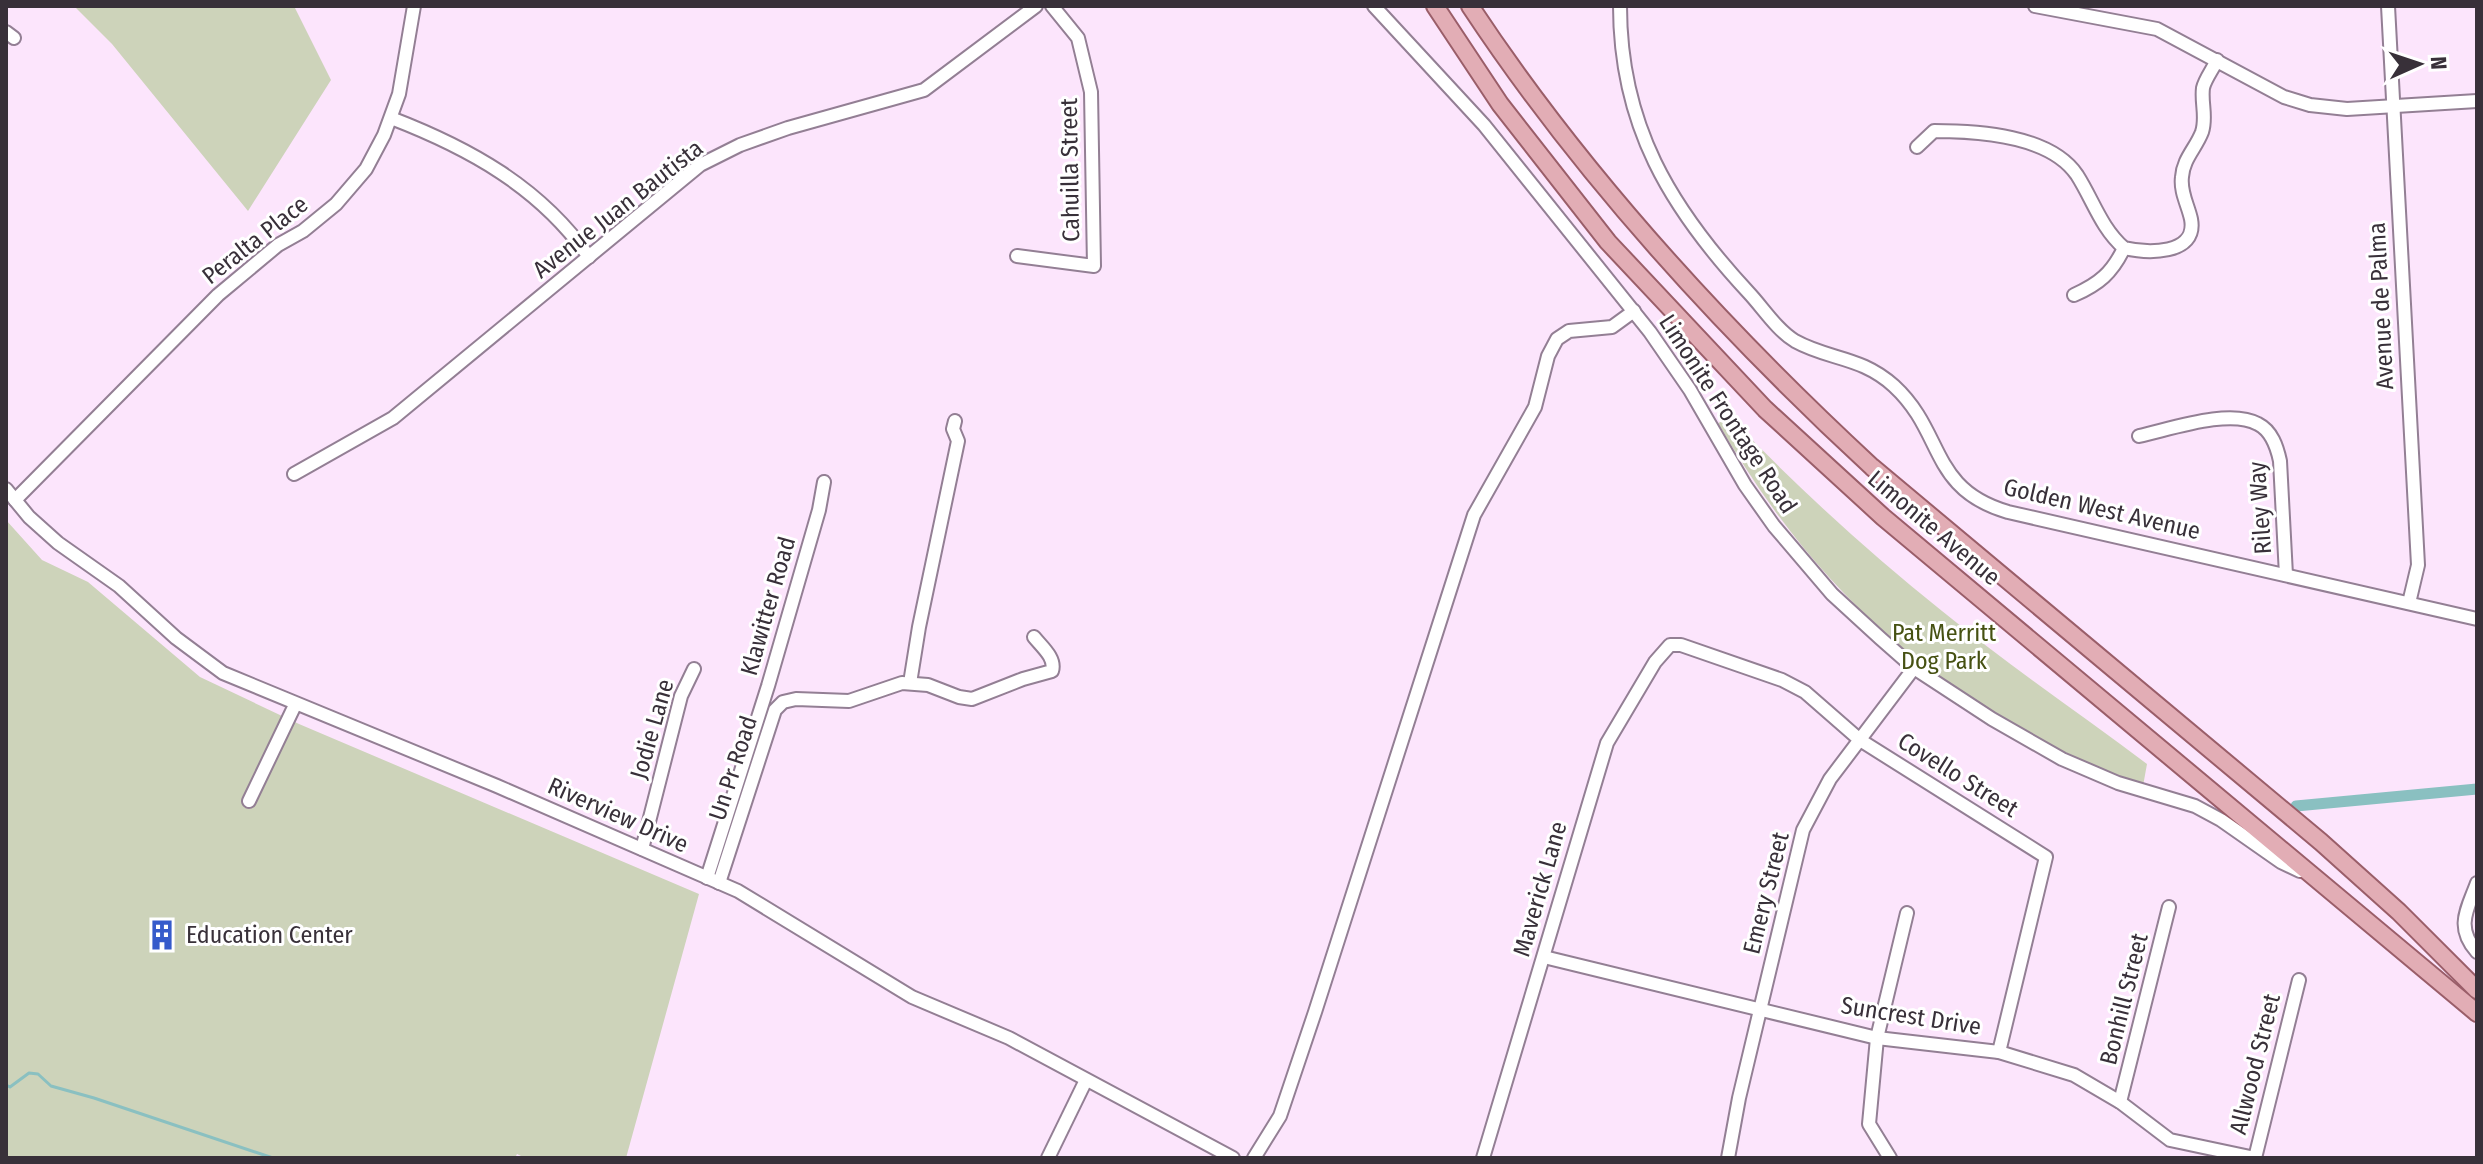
<svg xmlns="http://www.w3.org/2000/svg" width="2483" height="1164" viewBox="0 0 2483 1164" font-family="'Fira Sans Condensed',sans-serif">
<style>
.green{fill:#cdd3ba}
.lines{fill:none;stroke-linecap:round;stroke-linejoin:round}
.stream{stroke:#8ac0c1;stroke-width:3}
.canal{stroke:#8ac0c1;stroke-width:11}
.minor-casing{stroke:#937f94;stroke-width:16}
.major-casing{stroke:#9a5e69;stroke-width:20}
.minor{stroke:#fff;stroke-width:12}
.major{stroke:#e2adb5;stroke-width:16}
.labels{text-anchor:middle;dominant-baseline:central;stroke-width:6;stroke-linejoin:round;paint-order:stroke}
.street-label{font-size:24px;fill:#383039;stroke:#fff}
.park-label{font-size:24px;fill:#465112;stroke:#fff}
.poi-label{font-size:24px;fill:#383039;stroke:#fff;text-anchor:start}
</style>
<rect width="100%" height="100%" fill="#fce5fc"/>
<!-- green -->
<g class="green">
<polygon points="74,6 294,6 331,80 248,211 112,44"/>
<path d="M1731,418C1797,487 1867,551 1942,611C2008,665 2079,713 2147,764L2143,786C2102,776 2063,754 2027,734C1889,654 1798,561 1718,423Z"/>
<polygon points="6,520 42,560 88,582 200,677 299,724 699,894 626,1158 525,1158 517,1154 515,1158 6,1158"/>
</g>
<g class="lines">
<!-- stream -->
<polyline class="stream" points="6,1085 10,1087 29,1073 38,1074 51,1086 94,1098 273,1158"/>
<!-- canal -->
<polyline class="canal" points="2296,806 2477,789"/>
<!-- minor casing -->
<g class="minor-casing">
<g id="minor">
<polyline points="1374,6 1484,125 1650,332 1690,390 1745,485 1774,526 1832,594 1880,638 1914,668 1992,719 2062,759 2118,783 2195,806 2221,820 2281,862 2300,871"/>
<path d="M1620,6C1620,125 1670,208 1749,293C1763,308 1777,330 1795,341C1829,360 1861,356 1894,386C1945,433 1929,489 2008,512L2477,619"/>
<polyline points="2035,6 2157,29 2284,97 2310,105 2347,109 2477,101"/>
<polyline points="2388,6 2418,565 2409,603"/>
<polyline points="6,32 14,38"/>
<path d="M391,118C469,148 540,187 589,257"/>
<path d="M1917,147L1934,131C1978,131 2050,135 2077,175C2093,200 2101,228 2124,248C2146,253 2198,256 2191,219C2188,205 2180,192 2182,177C2183,159 2196,148 2202,132C2207,117 2201,103 2203,88C2205,79 2213,69 2217,60"/>
<polyline points="1017,256 1094,266 1091,92 1078,38 1052,6"/>
<path d="M2074,295C2099,284 2112,273 2124,248"/>
<path d="M2139,436C2171,429 2230,408 2258,424C2272,431 2277,447 2280,461L2286,575"/>
<polyline points="294,474 393,418 700,165 740,145 788,128 924,90 1036,6"/>
<polyline points="6,489 29,517 58,543 119,586 176,638 223,673 497,786 738,891 912,997 1009,1038 1233,1158"/>
<polyline points="15,500 218,295 278,245 303,231 336,204 366,169 384,135 399,94 414,6"/>
<polyline points="910,683 919,627 958,441 953,429 955,421"/>
<polyline points="249,801 295,705"/>
<polyline points="642,849 681,696 694,669"/>
<polyline points="707,878 768,686 819,510 824,482"/>
<path d="M719,883L775,710L783,702L796,699L849,701L902,683L928,685L959,697L972,699L1023,679L1052,671C1056,658 1042,647 1034,637"/>
<path d="M2477,883C2467,910 2455,927 2477,952"/>
<polyline points="1544,957 1877,1038 1999,1052 2074,1075 2120,1102 2170,1140 2255,1158"/>
<polyline points="2120,1102 2169,907"/>
<polyline points="1048,1158 1086,1080"/>
<polyline points="1254,1158 1280,1116 1315,1012 1474,515 1535,407 1548,356 1557,339 1569,331 1612,327 1634,311"/>
<polyline points="1483,1158 1607,743 1655,662 1670,645 1681,645 1782,680 1805,692 1860,740 2046,857 1999,1052"/>
<polyline points="1728,1158 1739,1098 1803,830 1830,779 1914,668"/>
<polyline points="1890,1158 1869,1124 1877,1038 1907,913"/>
<polyline points="2255,1158 2299,980"/>
</g>
</g>
<!-- major casing -->
<g class="major-casing">
<g id="major">
<polyline points="1435,6 1500,104 1608,242 1765,409 1883,517 2477,1013"/>
<path d="M1470,6C1583,177 1723,329 1872,467L2321,842L2399,912L2477,990"/>
</g>
</g>
<!-- minor -->
<use href="#minor" class="minor"/>
<!-- major -->
<use href="#major" class="major"/>
</g>
<!-- icons -->
<defs>
<g id="building-bare" transform="scale(2.4)"><path d="M-4-6H4V6H1V3H-1V6H-4ZM-2.5-4.3h1.7v1.8h-1.7ZM.8-4.3h1.7v1.8H.8ZM-2.5-1h1.7V.8h-1.7ZM.8-1h1.7V.8H.8Z" fill="#365bcb" stroke="#fff" stroke-width="2.5" paint-order="stroke"/></g>
</defs>
<g fill-rule="evenodd">
<use href="#building-bare" x="162" y="935"/>
</g>
<g class="labels">
<!-- street labels -->
<g class="street-label">
<text transform="translate(1070 170) rotate(-91)">Cahuilla Street</text>
<text transform="translate(618 209) rotate(-38)">Avenue Juan Bautista</text>
<text transform="translate(255 240) rotate(-38)">Peralta Place</text>
<text transform="translate(2381 306) rotate(-93)">Avenue de Palma</text>
<text transform="translate(1728 414) rotate(57)">Limonite Frontage Road</text>
<text transform="translate(2260 508) rotate(-94)">Riley Way</text>
<text transform="translate(2102 509) rotate(13)">Golden West Avenue</text>
<text transform="translate(1934 528) rotate(40)">Limonite Avenue</text>
<text transform="translate(768 606) rotate(-74)">Klawitter Road</text>
<text transform="translate(652 729) rotate(-74)">Jodie Lane</text>
<text transform="translate(733 768) rotate(-72)">Un Pr Road</text>
<text transform="translate(1958 775) rotate(32)">Covello Street</text>
<text transform="translate(618 815) rotate(24)">Riverview Drive</text>
<text transform="translate(1540 889) rotate(-74)">Maverick Lane</text>
<text transform="translate(1766 893) rotate(-76)">Emery Street</text>
<text transform="translate(2124 999) rotate(-76)">Bonhill Street</text>
<text transform="translate(1911 1016) rotate(9)">Suncrest Drive</text>
<text transform="translate(2255 1064) rotate(-76)">Allwood Street</text>
</g>
<!-- park labels -->
<g class="park-label">
<text x="1944" y="633">Pat Merritt<tspan x="1944" dy="28">Dog Park</tspan></text>
</g>
<!-- poi labels -->
<g class="poi-label">
<text x="186" y="935">Education Center</text>
</g>
</g>
<!-- border -->
<rect width="2483" height="1164" fill="none" stroke="#383039" stroke-width="16"/>
<!-- north arrow -->
<g transform="translate(2419 64) rotate(87)" stroke="#ffffff" stroke-width="6" paint-order="stroke">
<path d="M0-6L14 30L0 20L-14 30Z" fill="#383039"/>
<text y="-12" font-size="22" font-weight="bold" text-anchor="middle" fill="#383039">N</text>
</g>
</svg>
